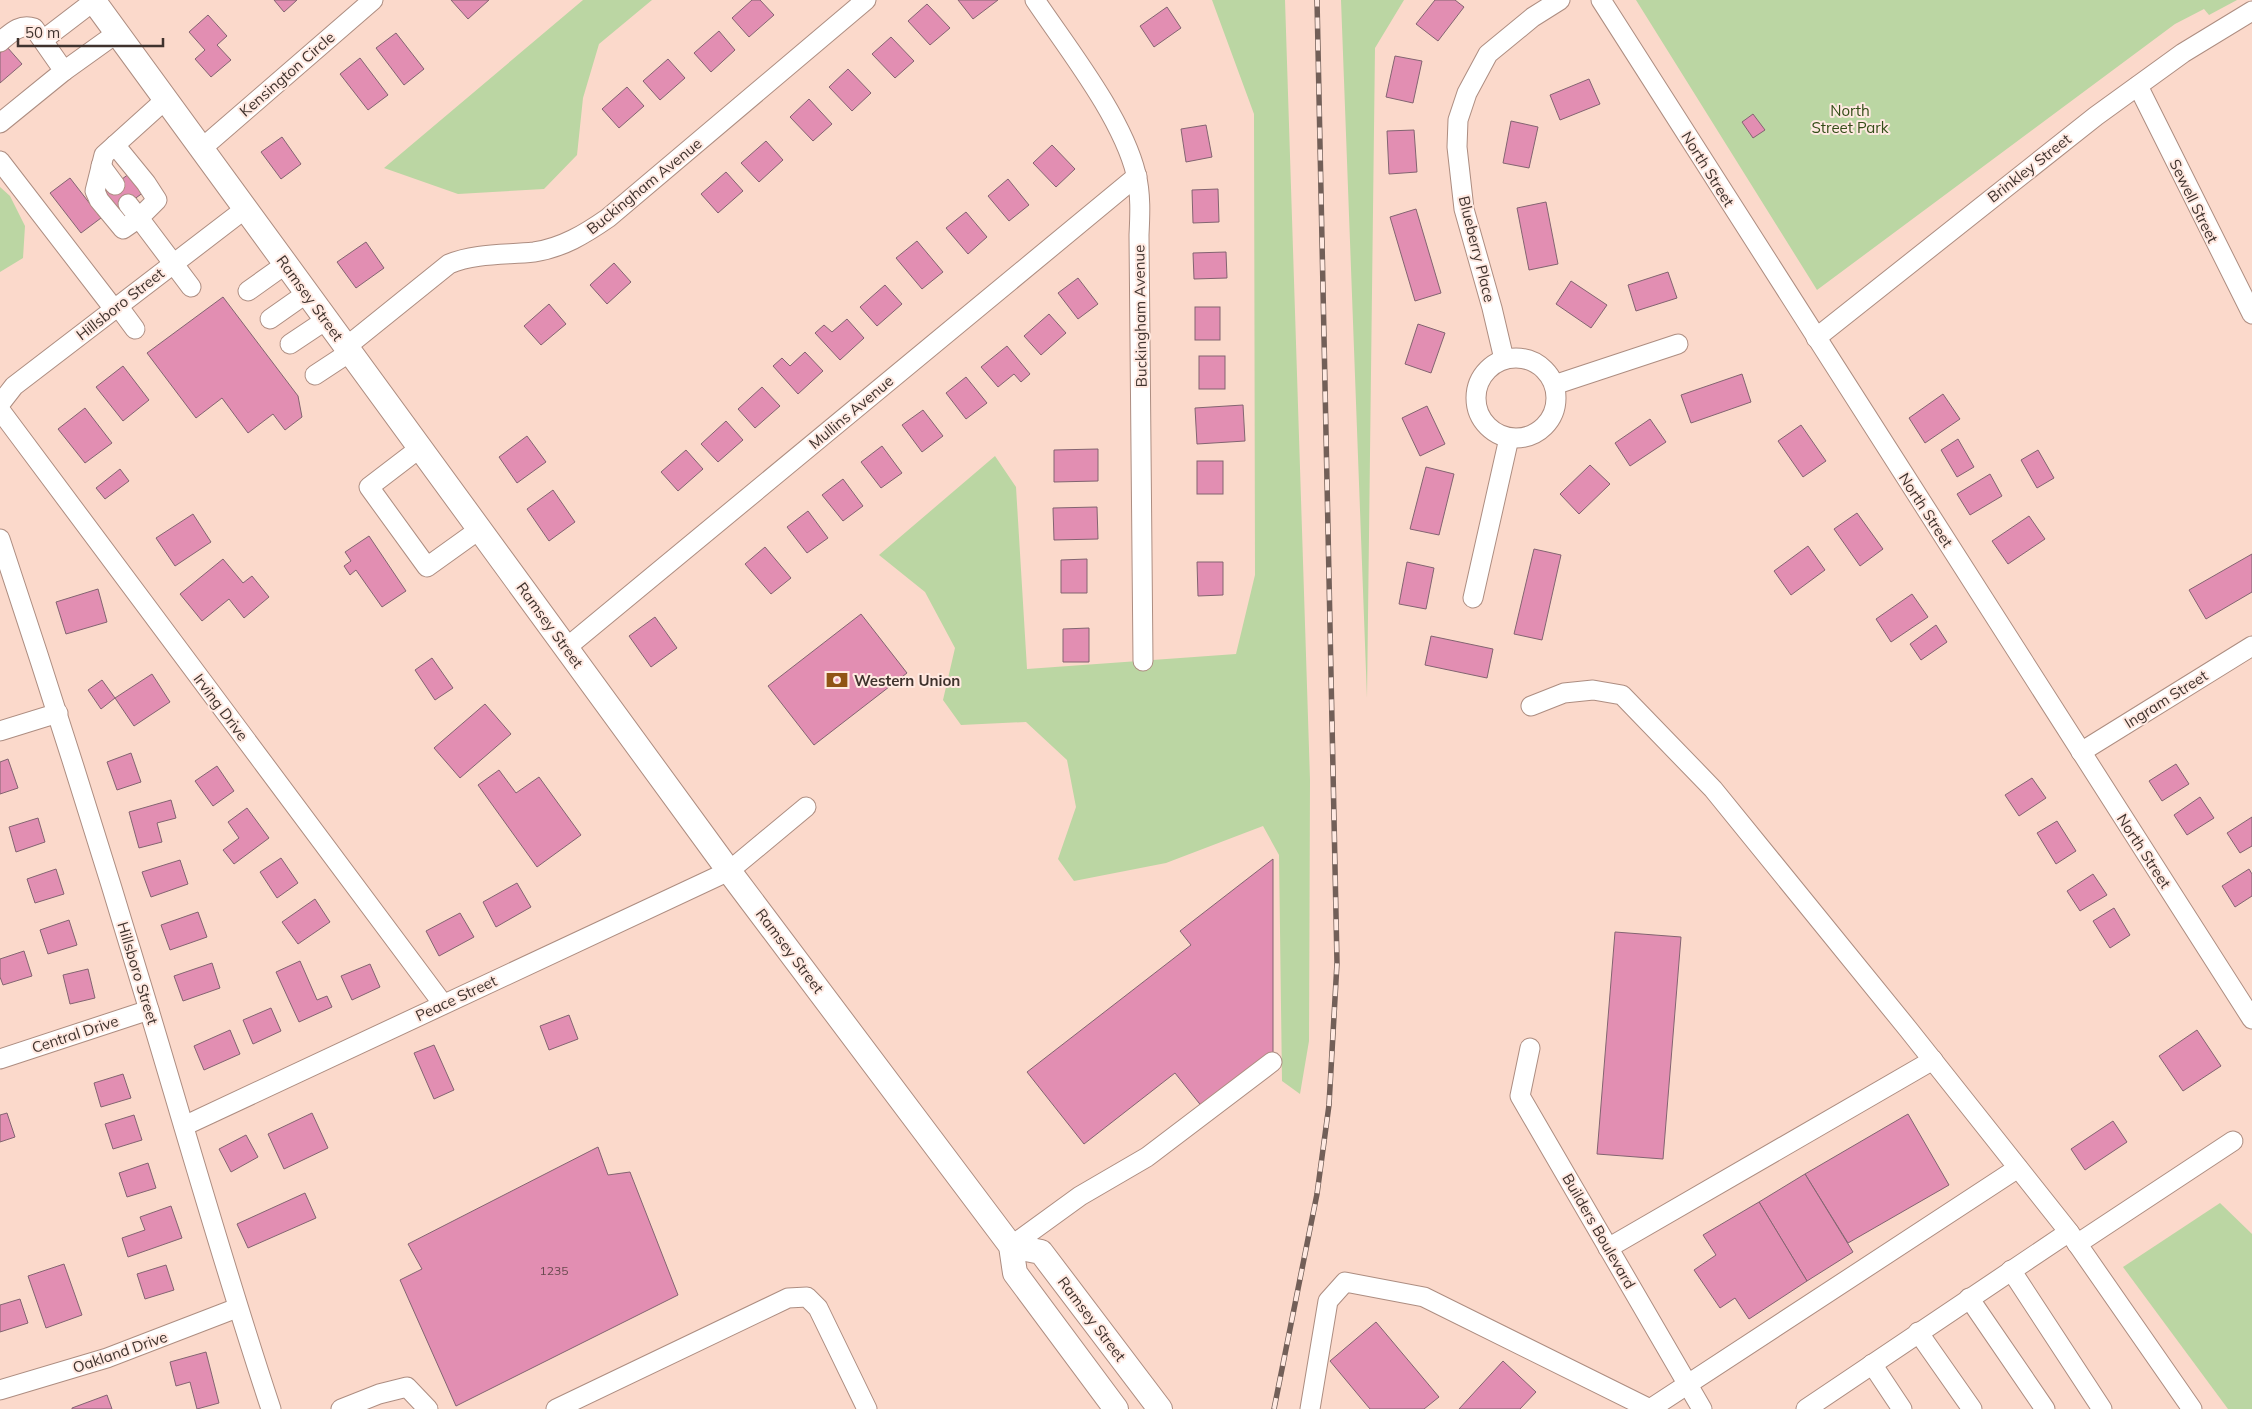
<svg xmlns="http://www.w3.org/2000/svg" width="2252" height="1409" viewBox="0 0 2252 1409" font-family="Mulish,sans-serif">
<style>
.green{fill:#bbd6a3}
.building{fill:#e28eb2;stroke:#836471}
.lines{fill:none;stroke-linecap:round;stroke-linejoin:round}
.minor-casing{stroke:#ad8d81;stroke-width:21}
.major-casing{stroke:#ad8d81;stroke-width:26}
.minor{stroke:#fff;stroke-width:19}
.major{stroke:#fff;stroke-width:24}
.rail-casing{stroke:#725f58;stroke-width:5.5}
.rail{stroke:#ffe9e1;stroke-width:4;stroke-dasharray:11;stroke-linecap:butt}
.labels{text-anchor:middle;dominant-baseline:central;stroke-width:4;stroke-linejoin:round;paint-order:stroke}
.number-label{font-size:12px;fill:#68494e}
.street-label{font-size:15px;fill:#3f322d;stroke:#ffe9e1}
.park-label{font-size:15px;fill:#334c17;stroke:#ffe9e1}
.poi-label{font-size:15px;font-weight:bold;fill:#3f322d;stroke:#ffe9e1;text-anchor:start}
</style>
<rect width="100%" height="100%" fill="#fbd9cb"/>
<!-- green -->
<g class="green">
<polygon points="583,0 652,0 599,44 583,98 577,155 544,189 458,194 384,168"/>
<polygon points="1212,0 1285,0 1310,780 1309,1041 1300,1094 1282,1081 1279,855 1263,826 1166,863 1074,881 1058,859 1076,807 1067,760 1026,722 961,725 943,700 955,648 925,592 879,555 995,456 1016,487 1027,669 1236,654 1255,575 1254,114"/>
<polygon points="1341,0 1404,0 1375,48 1367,698"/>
<polygon points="1636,0 2237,0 2209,15 2204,9 2175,24 1817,290"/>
<polygon points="0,187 10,196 25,226 23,258 0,272"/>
<polygon points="2220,1203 2252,1234 2252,1409 2228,1409 2123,1267"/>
</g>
<!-- building -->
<g class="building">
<polygon points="274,0 297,0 284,12"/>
<polygon points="451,0 489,0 468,19"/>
<polygon points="752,0 760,0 774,15 749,37 732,18"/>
<polygon points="958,0 998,0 973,19"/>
<polygon points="1435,0 1455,0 1464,7 1438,41 1416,24"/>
<polygon points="927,4 950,28 930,45 908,21"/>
<polygon points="1167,7 1181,28 1154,47 1140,26"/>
<polygon points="208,15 227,36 217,45 231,60 211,77 195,59 205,50 189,32"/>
<polygon points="719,31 735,50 711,72 694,53"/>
<polygon points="396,33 424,69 404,85 376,48"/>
<polygon points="891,37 914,61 895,78 872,54"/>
<polygon points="7,47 22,64 0,83 0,53"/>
<polygon points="1395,56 1422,61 1413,103 1386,97"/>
<polygon points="360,58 388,95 368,110 340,74"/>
<polygon points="668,59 685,78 660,100 643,81"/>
<polygon points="848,69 871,93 852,111 829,87"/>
<polygon points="1589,79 1600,104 1560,120 1550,95"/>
<polygon points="627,87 644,106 619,128 602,109"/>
<polygon points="809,99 832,124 813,141 790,117"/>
<polygon points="1753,114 1765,130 1753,138 1742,122"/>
<polygon points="1511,121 1538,127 1529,168 1503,163"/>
<polygon points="1206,125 1212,157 1186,162 1181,129"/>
<polygon points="1414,130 1417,172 1389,174 1387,131"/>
<polygon points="282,137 301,164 281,179 261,152"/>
<polygon points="766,141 783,160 759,182 741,163"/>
<polygon points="1052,145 1075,169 1056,187 1033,163"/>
<polygon points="726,172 743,191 718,213 701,194"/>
<polygon points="130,173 144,192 114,214 100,196"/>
<polygon points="70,178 101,218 81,233 50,193"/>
<polygon points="1008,179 1029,205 1009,221 988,196"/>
<polygon points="1218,189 1219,222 1193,223 1192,190"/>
<polygon points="1546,202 1558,264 1529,270 1517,208"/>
<polygon points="1416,209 1441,293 1415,301 1390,217"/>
<polygon points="966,212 987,237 968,254 946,228"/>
<polygon points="917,241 943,272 922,289 896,258"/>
<polygon points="366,242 384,268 356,288 337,262"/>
<polygon points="1226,252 1227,278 1194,279 1193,253"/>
<polygon points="614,263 631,282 607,304 590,285"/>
<polygon points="1668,272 1677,298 1636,311 1628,285"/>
<polygon points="1078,278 1098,304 1078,319 1058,293"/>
<polygon points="1571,281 1607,305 1591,328 1556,304"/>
<polygon points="885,285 902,304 877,326 860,307"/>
<polygon points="223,297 298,396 302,417 285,430 273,414 248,433 222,398 196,418 147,353"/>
<polygon points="549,304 566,324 541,345 524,326"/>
<rect x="1195" y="307" width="25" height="33"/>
<polygon points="1049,314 1066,333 1041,355 1024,336"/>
<polygon points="847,319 864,338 840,360 815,333 824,325 832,332"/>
<polygon points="1418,324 1445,333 1431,373 1405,364"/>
<polygon points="1007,346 1030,374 1021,382 1014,374 998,387 981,367"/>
<polygon points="805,352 823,371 798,394 773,366 782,358 790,366"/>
<rect x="1199" y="356" width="26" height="33"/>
<polygon points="123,366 149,400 123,421 96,387"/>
<polygon points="1742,374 1751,402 1691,423 1681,395"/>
<polygon points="966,377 987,403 966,419 946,393"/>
<polygon points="762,387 780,406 755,428 738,409"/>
<polygon points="1943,394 1960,419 1925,443 1909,418"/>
<polygon points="1243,405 1245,441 1197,444 1195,408"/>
<polygon points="1427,406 1445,444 1420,456 1402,418"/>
<polygon points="85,408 112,443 85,463 58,429"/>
<polygon points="923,410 943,436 922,452 902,425"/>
<polygon points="1650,419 1666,442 1630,466 1615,443"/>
<polygon points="726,421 743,440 718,462 701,444"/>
<polygon points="1801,425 1826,461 1803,477 1778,441"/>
<polygon points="527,436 546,462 517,483 499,457"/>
<polygon points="1958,439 1974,467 1957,477 1941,450"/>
<polygon points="882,446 902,473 881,488 861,462"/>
<polygon points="1098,449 1098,481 1054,482 1054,450"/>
<polygon points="686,450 703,469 678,491 661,472"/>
<polygon points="2038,450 2054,478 2037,488 2021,460"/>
<rect x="1197" y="461" width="26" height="33"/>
<polygon points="1590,465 1610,484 1579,514 1560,494"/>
<polygon points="1426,467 1454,474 1439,535 1410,529"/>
<polygon points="120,469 129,481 105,499 96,488"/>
<polygon points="1990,474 2002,496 1970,515 1957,494"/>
<polygon points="843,479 863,506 843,521 822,495"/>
<polygon points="553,490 575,522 549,541 527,509"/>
<polygon points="1097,507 1098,539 1054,540 1053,508"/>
<polygon points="808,511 828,538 807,553 787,527"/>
<polygon points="1857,513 1883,549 1860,566 1834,529"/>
<polygon points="193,514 211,542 175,566 156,538"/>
<polygon points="2029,516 2045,539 2008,564 1992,541"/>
<polygon points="369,536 406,591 382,607 356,570 350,575 344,566 351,561 345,552"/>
<polygon points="1808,546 1825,570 1791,595 1774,571"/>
<polygon points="765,547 791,578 771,594 745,564"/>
<polygon points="1534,549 1561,555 1542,640 1514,634"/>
<polygon points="2252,554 2252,592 2206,619 2189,590"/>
<polygon points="223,559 243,583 252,576 269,597 244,618 229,599 202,621 180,594"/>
<polygon points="1087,559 1087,593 1061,593 1061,560"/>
<polygon points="1197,562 1223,562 1223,595 1198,596"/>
<polygon points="1407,562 1434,568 1426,609 1399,604"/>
<polygon points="98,589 107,622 66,634 56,602"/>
<polygon points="1912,594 1928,617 1891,642 1876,619"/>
<polygon points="861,614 907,673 814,745 768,686"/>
<polygon points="655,617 677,648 651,667 629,636"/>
<polygon points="1936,625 1947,642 1921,660 1910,644"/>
<polygon points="1089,628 1089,662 1063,662 1063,629"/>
<polygon points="1431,636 1493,649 1487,678 1425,665"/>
<polygon points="432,658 453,688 435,700 415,670"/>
<polygon points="152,674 170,702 134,726 115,698"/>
<polygon points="102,680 115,698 101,709 88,690"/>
<polygon points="485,704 511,734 460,778 434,748"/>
<polygon points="131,753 141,782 117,790 107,762"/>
<polygon points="8,759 18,788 0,794 0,762"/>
<polygon points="2176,764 2189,784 2162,801 2149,781"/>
<polygon points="217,766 234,791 213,806 195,781"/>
<polygon points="499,770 516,793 539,777 581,835 537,867 478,785"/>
<polygon points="2032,778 2046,798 2019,816 2005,795"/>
<polygon points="2200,797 2214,818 2187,835 2174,815"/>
<polygon points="171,800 176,818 157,823 162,842 139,848 129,812"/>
<polygon points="247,808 269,838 234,864 223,850 239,838 228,822"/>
<polygon points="2252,817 2252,846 2240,853 2227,833"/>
<polygon points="38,818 45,842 16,852 9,827"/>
<polygon points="2057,821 2076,851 2056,864 2037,833"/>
<polygon points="281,858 298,883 277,898 260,872"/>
<polygon points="1273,859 1273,1054 1203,1108 1175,1073 1084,1144 1027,1072 1191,945 1180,931"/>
<polygon points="180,860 188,884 151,897 142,872"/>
<polygon points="56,869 64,894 35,903 27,879"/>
<polygon points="2249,869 2252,874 2252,896 2235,907 2222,886"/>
<polygon points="2093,874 2107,895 2080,911 2067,891"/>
<polygon points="517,883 531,907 496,927 483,902"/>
<polygon points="315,899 330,922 298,944 282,922"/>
<polygon points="2114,908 2130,935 2110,948 2093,921"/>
<polygon points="198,912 207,937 170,950 161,925"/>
<polygon points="460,913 474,937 439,956 426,931"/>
<polygon points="69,920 77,945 48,954 40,930"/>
<polygon points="1615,932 1681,937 1663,1159 1597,1154"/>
<polygon points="24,951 32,976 3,985 0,977 0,959"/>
<polygon points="300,961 317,1000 327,996 332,1007 299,1022 276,972"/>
<polygon points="212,963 220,988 183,1001 174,976"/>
<polygon points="370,964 380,987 352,1000 341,976"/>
<polygon points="88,969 95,998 70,1004 63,975"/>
<polygon points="271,1008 281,1031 253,1044 243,1020"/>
<polygon points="569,1015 578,1039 549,1050 540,1026"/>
<polygon points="230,1030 240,1054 204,1070 194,1046"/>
<polygon points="2197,1030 2221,1066 2183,1091 2159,1056"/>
<polygon points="434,1045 454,1090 434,1099 414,1053"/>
<polygon points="123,1074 131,1098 101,1107 94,1083"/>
<polygon points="7,1113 15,1137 0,1142 0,1115"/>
<polygon points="312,1113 328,1148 284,1169 268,1134"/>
<polygon points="1908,1114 1949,1185 1848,1243 1805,1174"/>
<polygon points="134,1115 142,1140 113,1149 105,1124"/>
<polygon points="2113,1121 2127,1142 2085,1170 2071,1149"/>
<polygon points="246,1135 258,1157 231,1172 219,1149"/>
<polygon points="598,1147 608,1175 630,1172 678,1295 456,1406 400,1280 422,1269 408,1244"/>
<polygon points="148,1163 156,1188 127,1197 119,1173"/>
<polygon points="1805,1174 1853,1252 1807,1281 1759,1202"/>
<polygon points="305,1193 316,1218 248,1248 237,1224"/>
<polygon points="1759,1202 1807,1281 1749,1319 1735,1298 1720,1308 1694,1270 1716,1255 1703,1235"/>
<polygon points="171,1206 182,1238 128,1257 122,1238 145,1230 140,1217"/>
<polygon points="64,1264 82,1315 46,1328 28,1276"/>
<polygon points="166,1265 174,1290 145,1299 137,1274"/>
<polygon points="20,1299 28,1323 0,1332 0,1305"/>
<polygon points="1376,1322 1439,1397 1424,1409 1370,1409 1330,1361"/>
<polygon points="206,1352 219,1403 197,1409 190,1382 176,1386 170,1362"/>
<polygon points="1503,1361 1536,1392 1520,1409 1459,1409"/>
<polygon points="107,1395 112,1409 72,1409 72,1408"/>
</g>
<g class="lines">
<!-- minor casing -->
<g class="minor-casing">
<g id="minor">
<path d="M1035,0C1068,49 1122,117 1136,174C1141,194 1140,215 1139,235L1143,661"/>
<polyline points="1601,0 2252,1019"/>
<polyline points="43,40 94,1"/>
<path d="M0,42C10,34 19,23 34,28L64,71L0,123"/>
<polyline points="64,71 117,33"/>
<polyline points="2138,86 2252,314"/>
<polyline points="115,145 146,183 157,200 139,218 191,287"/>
<polyline points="201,149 373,0"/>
<polyline points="0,161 114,309"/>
<polyline points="101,166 115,185"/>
<polyline points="128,204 139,218 123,229 99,200 95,191 104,155 165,100"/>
<polyline points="248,291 286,264"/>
<polyline points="118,306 135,329"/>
<polyline points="270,319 307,293"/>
<polyline points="1816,338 2096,116 2183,53 2252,11"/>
<polyline points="290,344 326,320"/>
<path d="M346,347L449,264C475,253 506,255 534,252C562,248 585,234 608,218L866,0"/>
<circle cx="1516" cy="398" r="40"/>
<polyline points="1504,359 1492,308 1464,209 1457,147 1458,120 1467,93 1488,54 1533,17 1560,0"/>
<polyline points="315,375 350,352"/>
<polyline points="1554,385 1678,344"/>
<polyline points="0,404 14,386 245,209"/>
<polyline points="0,410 443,1004"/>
<polyline points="420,448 369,487 427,567 480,529"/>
<path d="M0,539C52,695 102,853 149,1010C189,1143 227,1277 271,1409"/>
<polyline points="1473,598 1509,438"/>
<polyline points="566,648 1137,176"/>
<polyline points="1531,706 1564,693 1593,690 1622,695 1713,789 1908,1029 2069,1232 2192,1409"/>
<polyline points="0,731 58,713"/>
<polyline points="2081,752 2252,646"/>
<polyline points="1530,1048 1520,1096 1702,1409"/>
<polyline points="0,1059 149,1010"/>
<polyline points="184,1126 729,871 806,807"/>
<polyline points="2077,1244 2233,1141"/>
<polyline points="1011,1246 1080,1196 1147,1157 1272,1062"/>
<polyline points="1608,1248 1933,1060"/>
<polyline points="2011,1270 2102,1409"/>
<polyline points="1969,1298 2045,1409"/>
<polyline points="1918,1332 1972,1409"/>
<polyline points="1872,1364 1902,1409"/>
<polyline points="0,1390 107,1358 237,1308"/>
<polyline points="341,1409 379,1394 407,1387 428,1409"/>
<polyline points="556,1409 788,1298 807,1297 818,1308 867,1409"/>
<polyline points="1310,1409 1328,1301 1345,1282 1424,1297 1650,1409"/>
<polyline points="1650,1409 2018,1168"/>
<polyline points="1806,1409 2069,1232"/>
</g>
</g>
<!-- major casing -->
<g class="major-casing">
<g id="major">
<polyline points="93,0 729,871 1011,1246 1015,1273 1116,1409"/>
<polyline points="1011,1246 1041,1252 1160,1409"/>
</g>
</g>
<!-- minor -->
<use href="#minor" class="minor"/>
<!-- major -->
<use href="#major" class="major"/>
<!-- rail casing -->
<g class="rail-casing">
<polyline id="rail" points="1274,1409 1317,1194 1329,1105 1337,963 1317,0"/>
</g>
<!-- rail -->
<use href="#rail" class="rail"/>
</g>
<!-- icons -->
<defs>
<g id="bank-bare" transform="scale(1.725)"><path d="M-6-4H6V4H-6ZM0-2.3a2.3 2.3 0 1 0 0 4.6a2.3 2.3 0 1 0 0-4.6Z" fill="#905414" stroke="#ffe9e1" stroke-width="2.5" paint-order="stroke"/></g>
</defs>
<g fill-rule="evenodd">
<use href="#bank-bare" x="837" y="680"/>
</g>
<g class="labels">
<!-- number labels -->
<g class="number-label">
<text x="554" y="1270">1235</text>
</g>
<!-- street labels -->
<g class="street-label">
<text transform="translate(287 74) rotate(-41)">Kensington Circle</text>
<text transform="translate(2029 168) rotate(-38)">Brinkley Street</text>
<text transform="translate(1708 169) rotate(58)">North Street</text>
<text transform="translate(644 186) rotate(-39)">Buckingham Avenue</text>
<text transform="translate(2194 201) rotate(64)">Sewell Street</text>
<text transform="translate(1477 249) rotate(76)">Blueberry Place</text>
<text transform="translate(310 298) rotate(54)">Ramsey Street</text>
<text transform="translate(120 304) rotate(-38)">Hillsboro Street</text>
<text transform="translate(1140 316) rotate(-91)">Buckingham Avenue</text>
<text transform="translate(851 412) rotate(-40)">Mullins Avenue</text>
<text transform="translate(1926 510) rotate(57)">North Street</text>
<text transform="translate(550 625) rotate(54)">Ramsey Street</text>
<text transform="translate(2166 699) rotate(-32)">Ingram Street</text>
<text transform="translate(221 707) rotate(53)">Irving Drive</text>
<text transform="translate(2144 851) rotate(57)">North Street</text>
<text transform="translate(790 951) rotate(53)">Ramsey Street</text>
<text transform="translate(138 973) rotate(73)">Hillsboro Street</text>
<text transform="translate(456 998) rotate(-25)">Peace Street</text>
<text transform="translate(75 1034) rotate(-18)">Central Drive</text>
<text transform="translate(1599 1231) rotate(60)">Builders Boulevard</text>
<text transform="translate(1092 1319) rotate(53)">Ramsey Street</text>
<text transform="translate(120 1352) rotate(-19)">Oakland Drive</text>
</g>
<!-- park labels -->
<g class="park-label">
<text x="1850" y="110">North<tspan x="1850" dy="17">Street Park</tspan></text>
</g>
<!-- poi labels -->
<g class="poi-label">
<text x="854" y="680">Western Union</text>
</g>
</g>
<!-- scale -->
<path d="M18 38v8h145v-8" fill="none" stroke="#3f322d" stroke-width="2.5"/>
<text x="25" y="38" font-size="15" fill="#3f322d" stroke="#ffe9e1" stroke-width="4" paint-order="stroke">50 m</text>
</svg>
